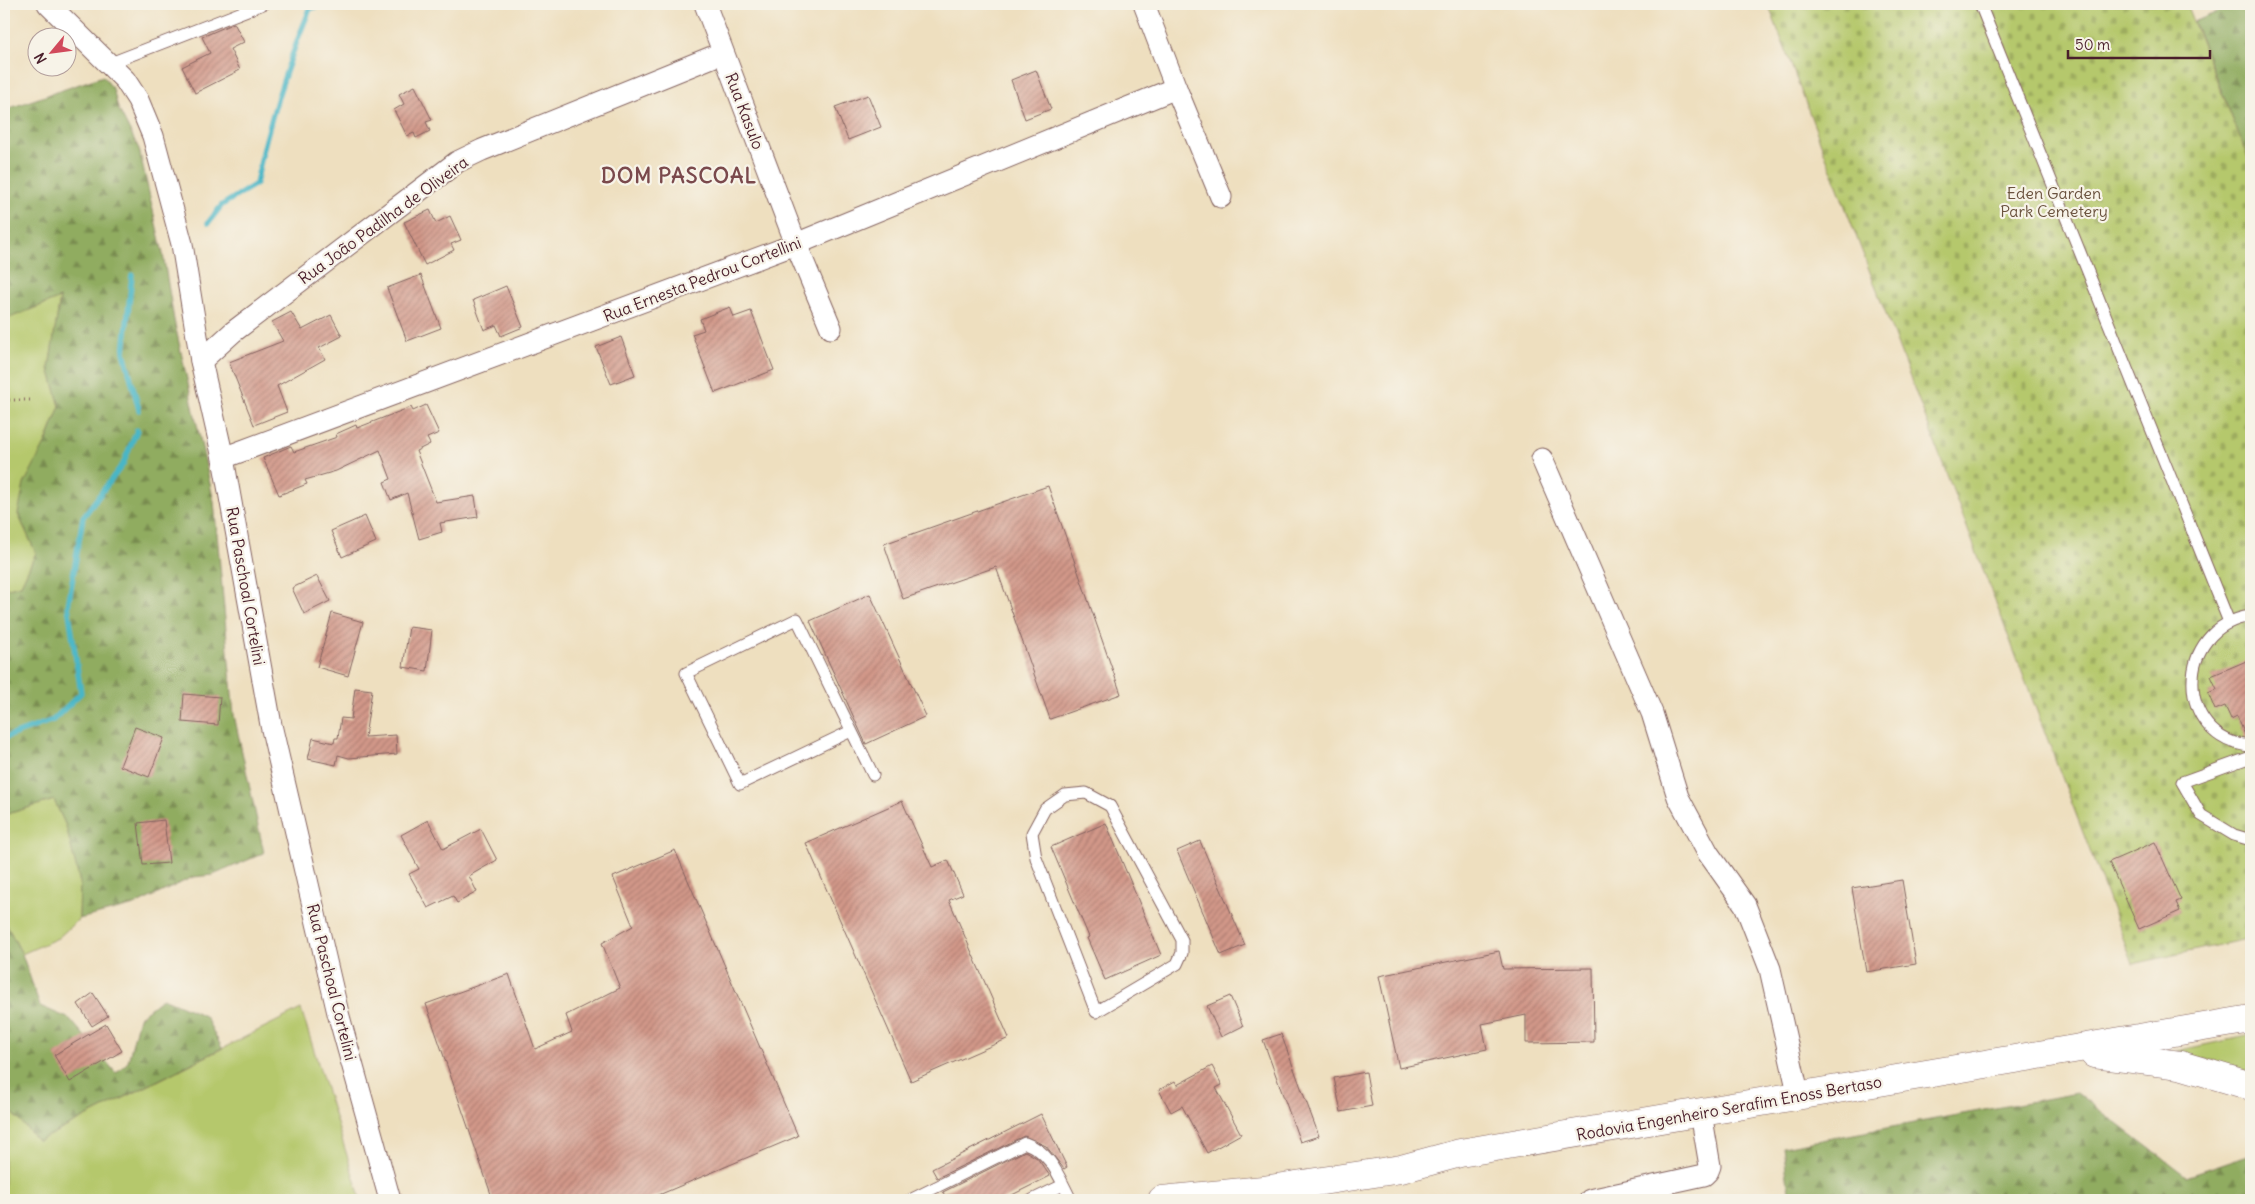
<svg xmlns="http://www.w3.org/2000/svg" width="2255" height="1204" viewBox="0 0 2255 1204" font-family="Delius,sans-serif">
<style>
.grass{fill:#b5c86c;stroke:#80744c}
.forest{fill:url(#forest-firs);stroke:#6d6646}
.cemetery{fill:url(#cemetery-stones);stroke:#80744c}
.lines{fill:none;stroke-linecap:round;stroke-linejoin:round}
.stream{stroke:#4ab6c6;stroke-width:5.5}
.building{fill:url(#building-hatch)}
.lane-casing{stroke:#83625f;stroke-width:13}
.street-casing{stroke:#83625f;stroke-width:23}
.primary-casing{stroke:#83625f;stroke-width:29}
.path{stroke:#83625f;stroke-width:3;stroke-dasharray:1 4;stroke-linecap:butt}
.lane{stroke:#fff;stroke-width:11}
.street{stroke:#fff;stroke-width:21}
.primary{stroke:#fff;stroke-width:28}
.labels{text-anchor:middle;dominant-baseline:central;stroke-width:4.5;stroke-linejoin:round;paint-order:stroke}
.street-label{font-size:16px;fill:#4a1f2b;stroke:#f7f3e8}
.park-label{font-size:16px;fill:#6a523e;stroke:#f7f3e8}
.district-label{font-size:21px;font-weight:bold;letter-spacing:1px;fill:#7a494c;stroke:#f7f3e8}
</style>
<defs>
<pattern id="forest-firs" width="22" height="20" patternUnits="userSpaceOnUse" patternTransform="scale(1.25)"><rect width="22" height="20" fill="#90ac60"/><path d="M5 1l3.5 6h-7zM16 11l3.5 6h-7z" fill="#788b4f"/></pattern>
<pattern id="cemetery-stones" width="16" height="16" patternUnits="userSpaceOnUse" patternTransform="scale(1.25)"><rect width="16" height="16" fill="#b5c86c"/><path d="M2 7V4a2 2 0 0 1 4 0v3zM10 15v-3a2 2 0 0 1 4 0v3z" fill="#9dab5e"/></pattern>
<pattern id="building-hatch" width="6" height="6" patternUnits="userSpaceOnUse" patternTransform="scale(1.25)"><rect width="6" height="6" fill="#d29889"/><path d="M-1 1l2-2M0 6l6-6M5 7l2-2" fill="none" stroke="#ac7b70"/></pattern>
</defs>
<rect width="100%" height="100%" fill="#f7f3e8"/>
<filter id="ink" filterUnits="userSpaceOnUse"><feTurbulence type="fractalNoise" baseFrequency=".02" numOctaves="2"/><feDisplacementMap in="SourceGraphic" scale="10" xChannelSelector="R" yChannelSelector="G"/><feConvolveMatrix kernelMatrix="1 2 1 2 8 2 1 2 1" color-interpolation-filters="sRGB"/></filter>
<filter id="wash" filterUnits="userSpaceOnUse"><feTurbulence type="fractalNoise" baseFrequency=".0096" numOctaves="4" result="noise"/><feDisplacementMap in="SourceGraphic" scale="20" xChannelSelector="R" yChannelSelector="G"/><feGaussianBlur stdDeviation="1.12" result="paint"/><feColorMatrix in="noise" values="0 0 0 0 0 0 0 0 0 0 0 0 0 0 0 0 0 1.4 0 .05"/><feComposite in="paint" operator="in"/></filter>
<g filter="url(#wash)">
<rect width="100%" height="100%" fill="#eedfbf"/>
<!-- grass -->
<g class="grass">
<polygon points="60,298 49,368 60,406 18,514 36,553 21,585 4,589 4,320"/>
<polygon points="54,800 66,826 80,883 79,919 58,938 22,954 4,920 4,815"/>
<polygon points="301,1009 361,1200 4,1200 4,1103 38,1141"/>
<polygon points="2251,1035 2251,1072 2176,1051"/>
</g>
<!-- forest -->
<g class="forest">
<polygon points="2236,4 2251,4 2251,165 2194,22"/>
<polygon points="103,76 113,89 118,108 139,149 163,254 174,320 214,502 234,715 264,853 213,875 193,877 135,905 79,919 80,883 66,826 54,800 4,815 4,589 21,585 36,553 18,514 24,484 47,440 60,406 49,368 60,298 4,320 4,110"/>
<polygon points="4,920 22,954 40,1006 70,1019 116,1073 128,1062 139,1017 163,998 205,1016 222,1048 38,1141 4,1103"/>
<polygon points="2077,1093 2186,1176 2251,1154 2251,1200 1790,1200 1783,1147"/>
</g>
<!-- cemetery -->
<polygon class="cemetery" points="1768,4 2186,4 2251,165 2251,938 2133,964"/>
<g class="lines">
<!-- stream -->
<g class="stream">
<path d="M208,223L222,205L256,184C268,123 286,66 310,9L325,4"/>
<polyline points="132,275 124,352 139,410"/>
<polyline points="4,738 53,720 81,693 68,606 83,517 123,464 137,430"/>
</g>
</g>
<g id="blocks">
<!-- building -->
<g class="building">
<polygon points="234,23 244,42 230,49 240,70 195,93 182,67 210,53 202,37"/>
<polygon points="1036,70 1051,109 1025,119 1011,80"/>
<polygon points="415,86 432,120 426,122 430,131 416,138 414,133 407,136 394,110 404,104 399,94"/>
<polygon points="868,95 881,127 848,140 835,107"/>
<polygon points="430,210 436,223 450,216 461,240 451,244 454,250 425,265 404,222"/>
<polygon points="421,275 441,328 407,341 387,288"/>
<polygon points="506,286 523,327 501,336 496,325 484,330 473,300"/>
<polygon points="730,307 734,317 751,311 774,370 715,393 692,334 704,330 700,319"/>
<polygon points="291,312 302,330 331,315 342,336 319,348 325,359 277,386 287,412 254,425 229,362 283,341 272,322"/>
<polygon points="621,337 635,375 611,384 596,347"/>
<polygon points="426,405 439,433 427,438 430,444 416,451 436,502 475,496 478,517 440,523 442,532 419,539 407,493 391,500 384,482 391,479 380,450 336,471 305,480 307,484 279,495 263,458 291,446 294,452 337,437 336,434 356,425 357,428 411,407 413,411"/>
<polygon points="1048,486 1121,694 1050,719 996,567 903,599 884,544"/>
<polygon points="365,516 376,542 342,557 331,531"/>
<polygon points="317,576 330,601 304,614 292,588"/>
<polygon points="870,594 926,716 866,744 810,621"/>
<polygon points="332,613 363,622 348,676 317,667"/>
<polygon points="409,627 432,630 427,671 403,667"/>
<polygon points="2251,659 2251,738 2246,737 2237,716 2231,719 2225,706 2215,710 2208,693 2217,689 2211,676"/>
<polygon points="355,688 372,690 365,737 396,735 397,754 349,758 338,755 336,765 308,759 313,738 334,743 335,738 338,738 341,718 351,719"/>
<polygon points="184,694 220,697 218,725 182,722"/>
<polygon points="135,727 164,738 149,777 120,766"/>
<polygon points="902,801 932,867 948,860 963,894 949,900 1009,1038 911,1081 806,843"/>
<polygon points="164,820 169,863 143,865 138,823"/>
<polygon points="428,820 443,849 481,829 497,860 469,876 477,892 457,903 453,896 428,908 409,874 419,869 401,835"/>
<polygon points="1106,823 1161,955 1105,980 1087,938 1089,937 1051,847"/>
<polygon points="1200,841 1245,945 1221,955 1177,851"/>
<polygon points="2155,842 2181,900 2176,902 2180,911 2139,929 2109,862"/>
<polygon points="675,850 798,1136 647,1200 493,1200 426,1004 509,974 535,1049 572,1032 566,1015 620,988 602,943 633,926 613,877"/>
<polygon points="1902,880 1916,964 1866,972 1852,888"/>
<polygon points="1499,951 1503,969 1593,968 1594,1042 1526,1043 1526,1015 1482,1024 1487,1049 1399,1068 1379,976"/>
<polygon points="93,993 108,1016 92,1026 78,1004"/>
<polygon points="1230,996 1243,1026 1221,1037 1207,1006"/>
<polygon points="106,1024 122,1051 70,1082 54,1055"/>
<polygon points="1281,1034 1319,1136 1300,1142 1263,1040"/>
<polygon points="1212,1066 1222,1085 1216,1088 1241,1134 1207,1153 1182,1106 1171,1112 1159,1090 1175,1081 1177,1085"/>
<polygon points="1366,1072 1372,1106 1341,1112 1334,1078"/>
<polygon points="1041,1114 1067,1167 1064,1169 1046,1146 1024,1136 937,1178 932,1169"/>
<polygon points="1025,1151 1037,1158 1050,1176 1002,1200 947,1200 943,1192"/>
</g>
</g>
</g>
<g filter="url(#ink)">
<use href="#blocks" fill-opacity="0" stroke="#83625f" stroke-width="1"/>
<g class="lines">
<!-- lane casing -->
<g class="lane-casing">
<g id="lane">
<polyline points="1980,4 2229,622"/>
<polyline points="108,64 263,4"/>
<path d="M2251,616C2173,627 2174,740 2251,746"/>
<polyline points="851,731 740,784 686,673 797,619 873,775"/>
<polyline points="2251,757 2182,782 2201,815 2234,835 2251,840"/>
<polygon points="1086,793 1110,806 1182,940 1182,953 1177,964 1096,1012 1036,858 1032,833 1045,809 1065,795"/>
<path d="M910,1200L1025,1143C1051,1152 1059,1177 1071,1200"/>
<polyline points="1032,1200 1063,1185"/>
</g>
</g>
<!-- street casing -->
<g class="street-casing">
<g id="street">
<polyline points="48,4 125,80 138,100 153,136 182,244 201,361 223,458 271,725 338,1013 390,1200"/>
<polyline points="705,4 796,244 831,328"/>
<polyline points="1144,4 1176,88 1221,197"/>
<polyline points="201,361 233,332 457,162 482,150 722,53"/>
<polyline points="223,458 796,244 1176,88"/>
<polyline points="1542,459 1652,713 1678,797 1708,853 1745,905 1770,969 1799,1097"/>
<polyline points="1590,1200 1704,1175 1708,1171 1710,1166 1701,1113"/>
</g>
</g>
<!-- primary casing -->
<g class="primary-casing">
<g id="primary">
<polyline points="2094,1054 2180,1065 2251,1086"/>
<polyline points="1162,1200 1263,1190 1401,1169 1460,1153 2251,1019"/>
</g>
</g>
<!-- path -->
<polyline class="path" points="4,400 31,400"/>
<!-- lane -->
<use href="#lane" class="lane"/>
<!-- street -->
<use href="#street" class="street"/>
<!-- primary -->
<use href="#primary" class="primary"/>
</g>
</g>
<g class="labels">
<!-- street labels -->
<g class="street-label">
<text transform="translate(745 111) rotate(69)">Rua Kasulo</text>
<text transform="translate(383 220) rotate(-36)">Rua João Padilha de Oliveira</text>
<text transform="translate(702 279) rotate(-21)">Rua Ernesta Pedrou Cortellini</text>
<text transform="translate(246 586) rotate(80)">Rua Paschoal Cortelini</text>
<text transform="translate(332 982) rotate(76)">Rua Paschoal Cortelini</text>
<text transform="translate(1729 1108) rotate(-10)">Rodovia Engenheiro Serafim Enoss Bertaso</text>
</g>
<!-- park labels -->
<g class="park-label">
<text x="2054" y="193">Eden Garden<tspan x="2054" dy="18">Park Cemetery</tspan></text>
</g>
<!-- district labels -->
<g class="district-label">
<text x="679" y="175">DOM PASCOAL</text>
</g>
</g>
<!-- margin -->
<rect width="2255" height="1204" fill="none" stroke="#f7f3e8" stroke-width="20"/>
<!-- north arrow -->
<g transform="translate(52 52) rotate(241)"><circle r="24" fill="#f7f3e8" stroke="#b29e9c"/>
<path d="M0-4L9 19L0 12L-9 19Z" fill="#d1495b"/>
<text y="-8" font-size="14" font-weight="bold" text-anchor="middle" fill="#4a1f2b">N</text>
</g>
<!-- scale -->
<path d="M2068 50v8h142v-8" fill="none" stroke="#4a1f2b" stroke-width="2.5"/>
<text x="2075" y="50" font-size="15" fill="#4a1f2b" stroke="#f7f3e8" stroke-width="4" paint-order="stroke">50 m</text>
</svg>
